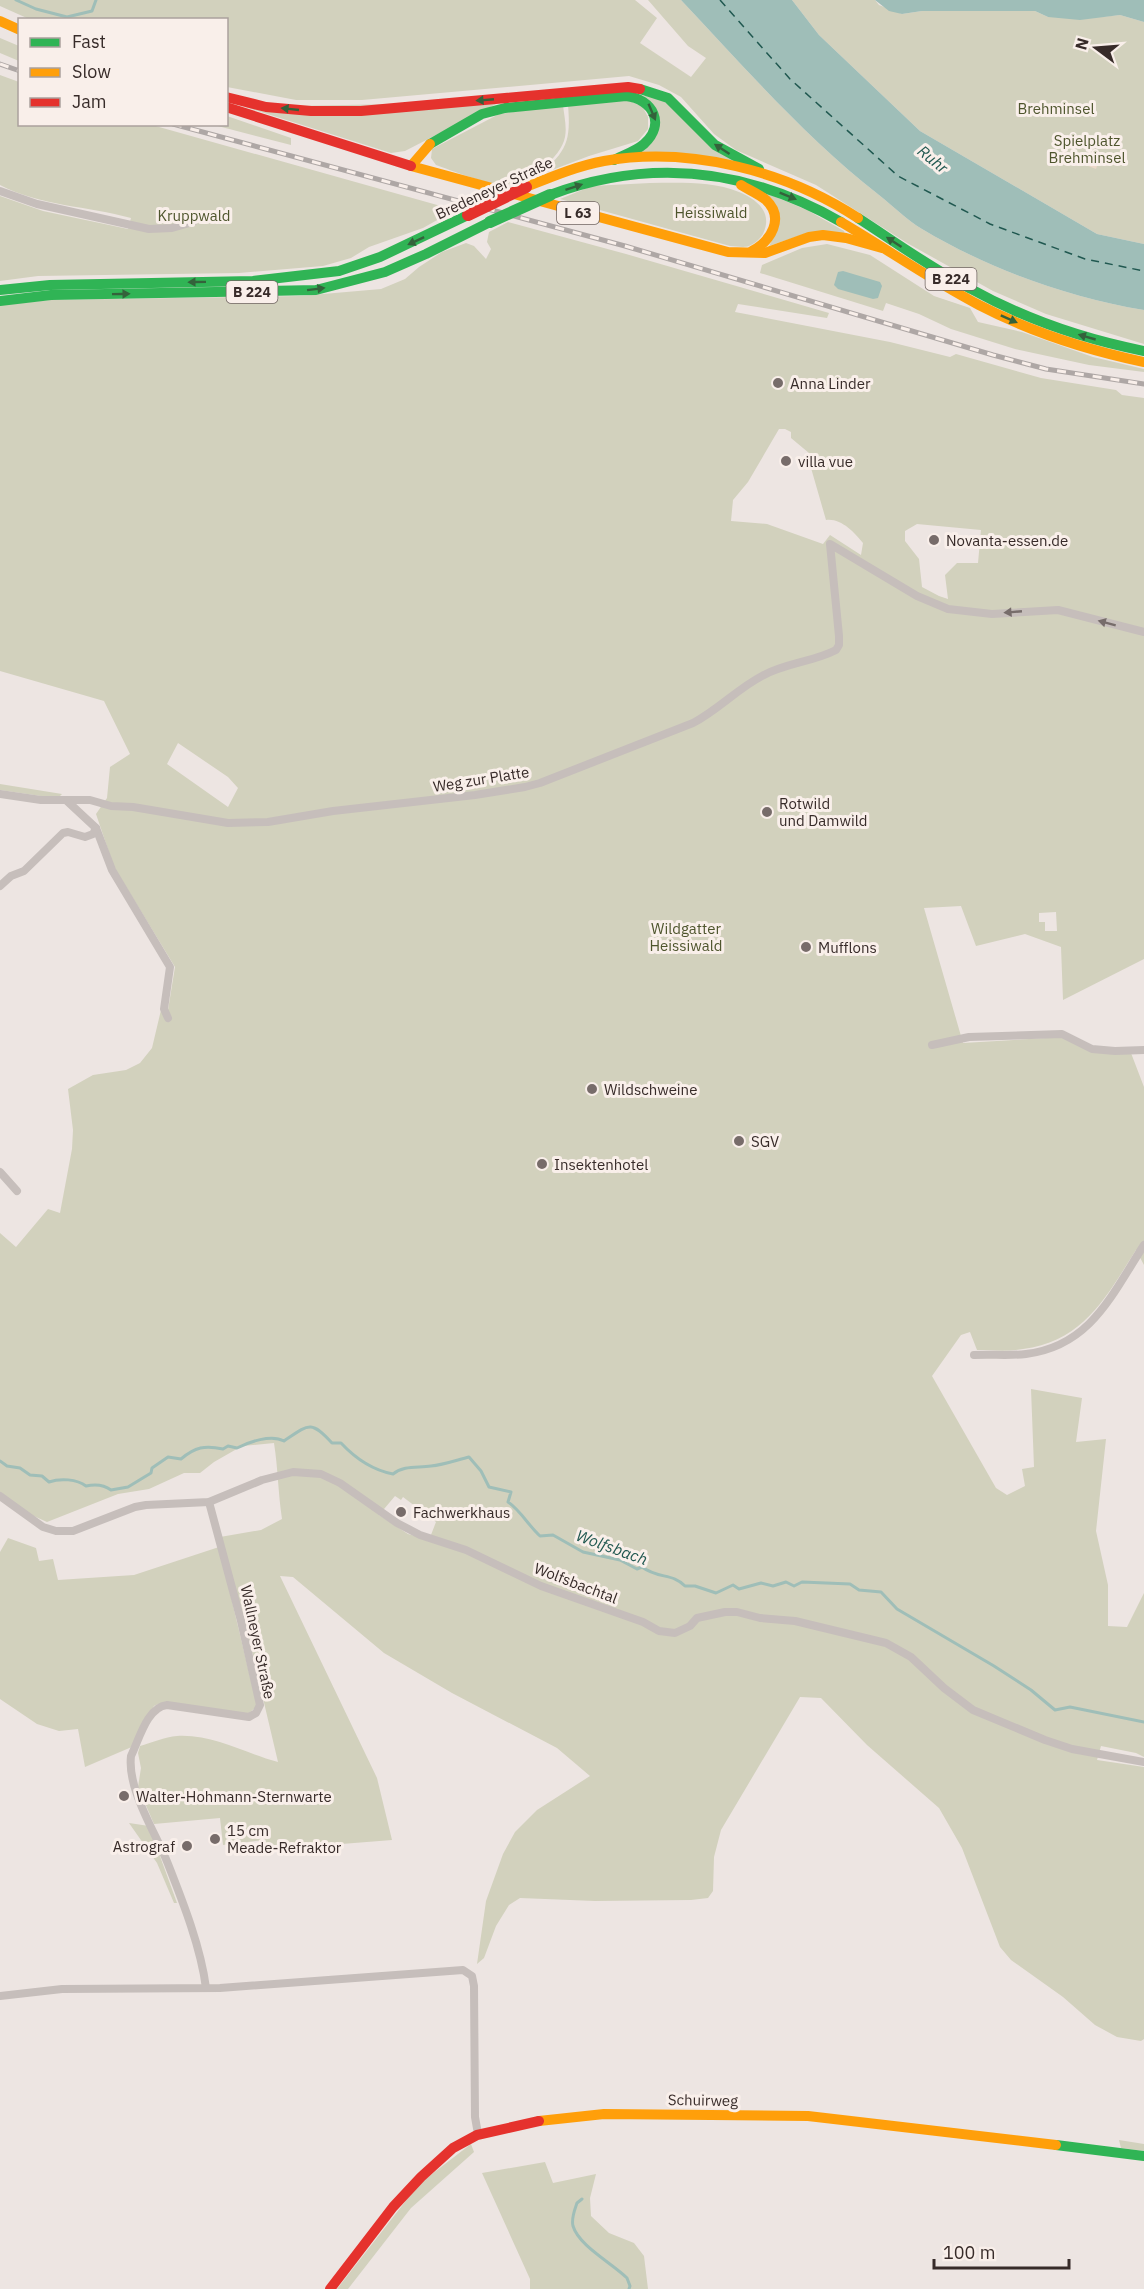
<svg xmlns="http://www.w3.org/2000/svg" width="1144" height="2289" viewBox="0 0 1144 2289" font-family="'IBM Plex Sans',sans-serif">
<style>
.green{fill:#d2d1bd;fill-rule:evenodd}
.sand{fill:#ecd8c9}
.water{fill:#9fbeb8}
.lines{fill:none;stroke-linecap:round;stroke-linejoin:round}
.stream{stroke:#9fbeb8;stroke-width:3}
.ferry{stroke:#205850;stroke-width:1.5;stroke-dasharray:8 6;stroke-linecap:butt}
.street{stroke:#c6bebb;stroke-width:8}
.fast{stroke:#30b455;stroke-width:10}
.slow{stroke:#ff9f0a;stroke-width:10}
.jam{stroke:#e5322d;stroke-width:10}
.rail-casing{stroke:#aea7a5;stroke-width:5}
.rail{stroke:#f9efea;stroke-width:3;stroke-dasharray:9;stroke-linecap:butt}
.fast-bridge{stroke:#30b455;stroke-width:12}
.jam-bridge{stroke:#e5322d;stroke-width:12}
.oneway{fill:#34623b}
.oneway2{fill:#776d6b}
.poi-dot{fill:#776c6a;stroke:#f9efea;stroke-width:2}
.labels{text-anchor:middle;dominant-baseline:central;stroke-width:6;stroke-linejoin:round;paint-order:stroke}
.shield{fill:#f9efea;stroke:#716663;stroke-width:1.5}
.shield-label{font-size:14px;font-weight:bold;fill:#372b29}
.park-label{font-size:15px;fill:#4e552d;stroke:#f9efea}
.street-label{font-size:15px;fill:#372b29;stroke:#f9efea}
.poi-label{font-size:15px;fill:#372b29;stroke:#f9efea;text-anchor:start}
.water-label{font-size:16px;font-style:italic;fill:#205850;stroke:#f9efea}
</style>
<rect width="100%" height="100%" fill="#ede5e2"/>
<!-- green -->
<g class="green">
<path d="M0,0H635L657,18L640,43L691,77L706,58L688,46L648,0H681C744,67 806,138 879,195C893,206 907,220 922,229C989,269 1067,297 1144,310V344L1046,314L993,291L907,243L816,185L736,150L714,134L681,97L659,85L629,76L362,100H296L227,87L226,20L29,19L0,6Z"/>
<polygon points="792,0 875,0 879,5 902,14 922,11 1035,11 1048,17 1100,17 1120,15 1144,22 1144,244 1097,234 920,131 819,35"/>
<polygon points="0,38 19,46 19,61 0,53"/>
<path d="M0,75L19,82L20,124L152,125L455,210L423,228L369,247L351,258L323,266L239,273L38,276L0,281V196L43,211L128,229L131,218C88,206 40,206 0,185Z"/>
<polygon points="644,96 661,97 737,162 637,152 657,133"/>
<path d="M627,100L642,106L648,117V129L638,141L589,156L539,175C567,151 571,141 568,105Z"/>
<polygon points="500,102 405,151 391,153 245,107"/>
<path d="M563,105C564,115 567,127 565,137C561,159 528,181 507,185C494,187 450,170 436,165L431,158L432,149L499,114Z"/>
<polygon points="227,116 291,138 291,145 214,125 226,124"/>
<path d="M650,183C679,183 712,181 739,192C758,200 773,213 763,234C760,239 754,244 749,246C744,248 736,246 730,246L560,199L592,186Z"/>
<polygon points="766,193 807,210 844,231 845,234 810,232 769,246 776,233"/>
<path d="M508,222L626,254L829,313L827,318L738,304L735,312L890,342L950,357L956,354L1041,378L1116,390L1122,395L1144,398V959L1063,1000L1061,947L1025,934L976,946L961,906L924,908L963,1043L1064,1037L1077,1044L1131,1053L1144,1087V1265L1136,1250C1106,1297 1084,1341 1023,1349C1008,1352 992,1350 977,1350L970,1332L961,1335L932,1376L996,1488L1007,1495L1025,1486L1022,1469L1034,1467L1031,1389L1082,1398L1076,1442L1106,1439L1096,1531L1108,1585V1626L1127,1627L1144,1593V1757L1136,1753L1101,1746L1097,1760L1144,1767V2039L1141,2041L1117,2037L1095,2025L1063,1997L1011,1960L1000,1947L962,1848L939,1808L867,1745L821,1698L800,1697L721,1830L714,1857L713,1891L708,1898L691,1900L595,1901L520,1898L509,1905L496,1926L484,1958L477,1964L486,1901L503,1854L515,1832L537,1810L590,1776L557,1748L452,1693L384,1653L293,1577L280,1576L377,1778L392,1840L266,1850L263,1840L223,1845L220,1818L154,1824L138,1787L141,1768L138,1753L140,1746C151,1743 165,1737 177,1736C213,1734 244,1753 278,1762L245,1622L220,1537L261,1530L282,1519C278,1493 278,1468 274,1443L242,1446L214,1462L200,1473H184L149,1489L118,1494L47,1522L27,1513L0,1492V1233L16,1247L48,1209L60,1213L72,1149L73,1130L68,1089L93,1075L126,1070L140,1063L152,1048L161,1010H168L175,967L114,867L96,814L107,798L110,767L130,754L104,701L0,671V305L50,300L300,296L381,289L405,279L419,267L442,252L466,243L474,246L486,259L491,249L487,242L489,232ZM779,429H785L791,432V438L809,453V461L826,520C841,518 854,532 863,543L861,555L830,535L823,544L767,524L731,521L733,500L748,482ZM917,524L981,530L978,563H957L945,575L948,599L939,596L922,587L919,559L905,541V531ZM178,743L228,777L238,788L228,807L167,764ZM1056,912L1057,931H1045V922H1039V913ZM395,1496L401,1500L403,1497L436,1522L429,1540L408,1534L379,1515Z"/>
<polygon points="827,244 870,255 934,296 970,308 978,322 1022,332 1093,357 1144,369 1144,372 1089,365 1015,349 951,329 919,314 886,303 883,311 760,273 762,265 802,248"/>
<polygon points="0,784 62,794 59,797 41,796 0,790"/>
<polygon points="8,1538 36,1548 39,1561 53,1559 58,1580 134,1575 219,1547 257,1706 248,1714 158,1704 154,1706 134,1746 85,1767 78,1729 59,1731 37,1724 0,1699 0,1552"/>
<polygon points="129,1823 149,1826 177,1903 174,1903 157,1863"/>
<polygon points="1119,2140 1144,2144 1144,2151 1121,2148"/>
<polygon points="471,2144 474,2152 411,2208 348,2289 337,2289 419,2184"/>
<polygon points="545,2162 553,2183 596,2174 590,2198 591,2216 609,2233 634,2243 644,2256 648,2289 530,2289 530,2279 482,2173"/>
</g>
<!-- sand -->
<polygon class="sand" points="1089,154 1096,156 1098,163 1096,169 1083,164 1082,158"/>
<!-- water -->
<g class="water">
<path d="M681,0H792L819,35L920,131L1097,234L1144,244V310C1067,297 989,269 922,229C907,220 893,206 879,195C806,138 744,67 681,0Z"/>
<polygon points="875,0 1144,0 1144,22 1120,15 1080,20 1048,17 1035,11 922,11 902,14 889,11"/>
<polygon points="843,271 880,282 882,286 878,298 873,299 838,289 834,285 838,272"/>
</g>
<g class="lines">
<!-- stream -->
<g class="stream">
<polyline points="16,0 36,9 67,17 92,11 96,0"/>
<path d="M0,1461L7,1466L20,1468L30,1475L42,1476L49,1482C60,1478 77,1479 86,1486C95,1484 103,1484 111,1490L128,1487L151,1473L152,1468L168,1457L181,1459C195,1447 205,1445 223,1449L228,1446L237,1448C249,1442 271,1434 284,1441C309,1424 311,1420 332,1443H341C355,1458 372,1470 393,1474C404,1465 417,1468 431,1466C443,1465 457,1460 469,1457L481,1471L489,1487L511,1492L508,1502C521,1511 528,1525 540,1536L553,1535L583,1552L620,1560L637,1569L642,1567C658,1579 673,1573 685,1586H695L716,1593L733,1585L739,1589L761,1583L773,1586L786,1582L794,1586L802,1582L850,1584L859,1590L881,1592L897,1609L994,1666L1031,1690L1055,1710L1070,1707L1144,1722"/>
<path d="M582,2199L577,2203C575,2209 571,2218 573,2226C579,2246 612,2263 627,2278L630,2286L629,2289"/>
</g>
<!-- ferry -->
<polyline class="ferry" points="720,0 790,79 898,176 990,224 1085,259 1144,271"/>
<!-- street -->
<g class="street">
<polyline points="0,191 37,204 149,229 172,228 193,222"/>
<path d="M0,794L41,800H90L111,806L133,807L228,823L268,822L333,811L475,795L525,787L540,783L693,723C718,710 737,689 762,676C785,663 813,662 836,650L839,645V636L830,544L917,596L948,609L992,614L1058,610L1144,632"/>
<polyline points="67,801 96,828 112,870 170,967 164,1009 168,1018"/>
<polyline points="0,886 11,876 24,871 63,833 68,832 85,837 93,834 96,828"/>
<polyline points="932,1045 969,1037 1062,1034 1092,1049 1115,1051 1144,1050"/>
<polyline points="0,1172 17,1191"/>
<path d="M974,1355C991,1354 1009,1356 1026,1354C1091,1346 1112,1294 1144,1245"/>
<polyline points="0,1496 43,1527 56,1531 73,1531 135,1507 146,1505 209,1502 262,1480 293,1472 321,1474 340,1483 397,1523 420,1535 466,1550 541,1586 643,1622 659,1631 675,1633 690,1626 697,1618 725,1612 737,1612 760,1618 795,1621 886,1643 911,1657 944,1688 973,1710 1045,1740 1072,1749 1144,1762"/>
<path d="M206,1988C201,1948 183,1902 168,1864C156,1833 127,1790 131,1756C139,1740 147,1707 167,1705L249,1717L256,1713L260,1705L241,1621L209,1502"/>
<polyline points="0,1996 62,1989 220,1988 463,1970 472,1976 474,1986 475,2117 478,2134"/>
</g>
<!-- fast -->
<g class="fast">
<polyline points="640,89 668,98 715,145 759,169"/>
<path d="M430,144L482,114L505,108L626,96C653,99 666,124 644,144C636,151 624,155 614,160"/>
<path d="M550,195C651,157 748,169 841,222"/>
<path d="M858,218C895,242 931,268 971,289C1025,319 1083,339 1144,351"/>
<polyline points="0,290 50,285 253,281 339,271 380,257 468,215"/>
<polyline points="0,301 51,295 316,290 385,272 426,254 490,222"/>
<polyline points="1056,2145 1144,2156"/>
</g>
<!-- slow -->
<g class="slow">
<polyline points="0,21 20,30"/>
<polyline points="430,144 411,166 728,252 765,253 809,237 823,235 846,238 882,248"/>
<path d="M741,185C749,190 759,194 766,200C785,218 771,241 752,251"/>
<path d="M526,187C551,177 577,166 604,161C690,146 786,171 858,218"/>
<path d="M841,222C887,249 931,280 979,305C1031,332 1087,350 1144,362"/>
<polyline points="539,2121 604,2114 808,2116 1056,2145"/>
</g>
<!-- jam -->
<g class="jam">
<polyline points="226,97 266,107 311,111 361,111 628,87 640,89"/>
<polyline points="226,107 411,166"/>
<polyline points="330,2289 393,2207 421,2177 453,2148 477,2135 539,2121"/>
</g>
<!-- rail casing -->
<g class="rail-casing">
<g id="rail">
<polyline points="0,64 20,71"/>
<polyline points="173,124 625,246 993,355 1046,369 1144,384"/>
</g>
</g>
<!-- rail -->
<use href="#rail" class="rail"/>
<!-- fast-bridge -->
<polyline class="fast-bridge" points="490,222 550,195"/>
<!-- jam-bridge -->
<polyline class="jam-bridge" points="468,215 526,187"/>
</g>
<!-- one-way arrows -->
<defs><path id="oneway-solid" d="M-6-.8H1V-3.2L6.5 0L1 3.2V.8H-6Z" transform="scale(1.5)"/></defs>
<g class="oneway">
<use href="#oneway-solid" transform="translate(485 100) rotate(175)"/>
<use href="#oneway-solid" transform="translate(290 109) rotate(-174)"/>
<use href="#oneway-solid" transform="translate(652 112) rotate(67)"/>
<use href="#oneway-solid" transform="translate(722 149) rotate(-147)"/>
<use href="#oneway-solid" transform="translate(574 187) rotate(-18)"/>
<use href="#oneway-solid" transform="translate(788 196) rotate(22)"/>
<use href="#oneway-solid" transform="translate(416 241) rotate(155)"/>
<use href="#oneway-solid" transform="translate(894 242) rotate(-147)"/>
<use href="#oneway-solid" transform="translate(197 282) rotate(179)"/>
<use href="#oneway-solid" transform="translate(316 289) rotate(-7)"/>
<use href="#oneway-solid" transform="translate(121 294) rotate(-1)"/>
<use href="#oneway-solid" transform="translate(1009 319) rotate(24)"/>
<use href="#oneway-solid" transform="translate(1087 337) rotate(-164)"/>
</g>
<g class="oneway2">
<use href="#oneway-solid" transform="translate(1013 612) rotate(175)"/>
<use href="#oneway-solid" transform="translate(1107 623) rotate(-165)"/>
</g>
<!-- markers -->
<g class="poi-dot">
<circle cx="778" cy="383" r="6"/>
<circle cx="786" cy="461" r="6"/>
<circle cx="934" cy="540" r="6"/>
<circle cx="767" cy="812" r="6"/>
<circle cx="806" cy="947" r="6"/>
<circle cx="592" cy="1089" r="6"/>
<circle cx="739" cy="1141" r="6"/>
<circle cx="542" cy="1164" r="6"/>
<circle cx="401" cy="1512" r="6"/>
<circle cx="124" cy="1796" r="6"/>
<circle cx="215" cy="1839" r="6"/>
<circle cx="187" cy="1846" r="6"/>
</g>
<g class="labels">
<!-- shield labels -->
<g class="shield">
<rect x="557" y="202" width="42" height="22" rx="4.5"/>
<rect x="925.5" y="268" width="51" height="22" rx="4.5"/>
<rect x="226.5" y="281" width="51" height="22" rx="4.5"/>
</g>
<g class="shield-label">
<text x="578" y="213">L 63</text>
<text x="951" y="279">B 224</text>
<text x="252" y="292">B 224</text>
</g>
<!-- park labels -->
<g class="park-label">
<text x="1056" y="108">Brehminsel</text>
<text x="1087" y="140">Spielplatz<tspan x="1087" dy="17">Brehminsel</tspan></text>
<text x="711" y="212">Heissiwald</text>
<text x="194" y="215">Kruppwald</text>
<text x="686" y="928">Wildgatter<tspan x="686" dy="17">Heissiwald</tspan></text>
</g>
<!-- street labels -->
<g class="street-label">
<text transform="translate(494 188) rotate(-25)">Bredeneyer Straße</text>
<text transform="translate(481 779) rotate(-9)">Weg zur Platte</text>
<text transform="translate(576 1583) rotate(21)">Wolfsbachtal</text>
<text transform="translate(258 1642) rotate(78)">Wallneyer Straße</text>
<text transform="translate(703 2100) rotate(1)">Schuirweg</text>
</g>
<!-- poi labels -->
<g class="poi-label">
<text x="790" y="383">Anna Linder</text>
<text x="798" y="461">villa vue</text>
<text x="946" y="540">Novanta-essen.de</text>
<text x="779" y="803">Rotwild<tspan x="779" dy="17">und Damwild</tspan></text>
<text x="818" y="947">Mufflons</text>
<text x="604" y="1089">Wildschweine</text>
<text x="751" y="1141">SGV</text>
<text x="554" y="1164">Insektenhotel</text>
<text x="413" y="1512">Fachwerkhaus</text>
<text x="136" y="1796">Walter-Hohmann-Sternwarte</text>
<text x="227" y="1830">15 cm<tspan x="227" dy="17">Meade-Refraktor</tspan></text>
<text x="175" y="1846" text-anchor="end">Astrograf</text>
</g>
<!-- water labels -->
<g class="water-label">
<text transform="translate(933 159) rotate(39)">Ruhr</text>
<text transform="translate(612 1547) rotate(20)">Wolfsbach</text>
</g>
</g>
<!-- legend -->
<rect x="18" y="18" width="210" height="108" fill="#f9efea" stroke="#aba19d" stroke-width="1.5"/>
<rect x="30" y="38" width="30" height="9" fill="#30b455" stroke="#aba19d" stroke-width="1.5"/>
<text x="72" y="48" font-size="18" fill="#372b29">Fast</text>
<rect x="30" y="68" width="30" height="9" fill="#ff9f0a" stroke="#aba19d" stroke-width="1.5"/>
<text x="72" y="78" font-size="18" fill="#372b29">Slow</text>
<rect x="30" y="98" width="30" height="9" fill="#e5322d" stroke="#aba19d" stroke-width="1.5"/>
<text x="72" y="108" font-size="18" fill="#372b29">Jam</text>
<!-- north arrow -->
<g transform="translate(1096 48) rotate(286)" stroke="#f9efea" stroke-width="4.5" paint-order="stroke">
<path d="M0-4.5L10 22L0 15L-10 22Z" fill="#372b29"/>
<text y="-9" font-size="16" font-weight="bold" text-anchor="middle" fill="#372b29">N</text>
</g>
<!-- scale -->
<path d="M934 2259v9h135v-9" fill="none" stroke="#372b29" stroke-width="3"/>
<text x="943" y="2259" font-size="18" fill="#372b29" stroke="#f9efea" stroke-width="4.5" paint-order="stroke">100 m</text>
</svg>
